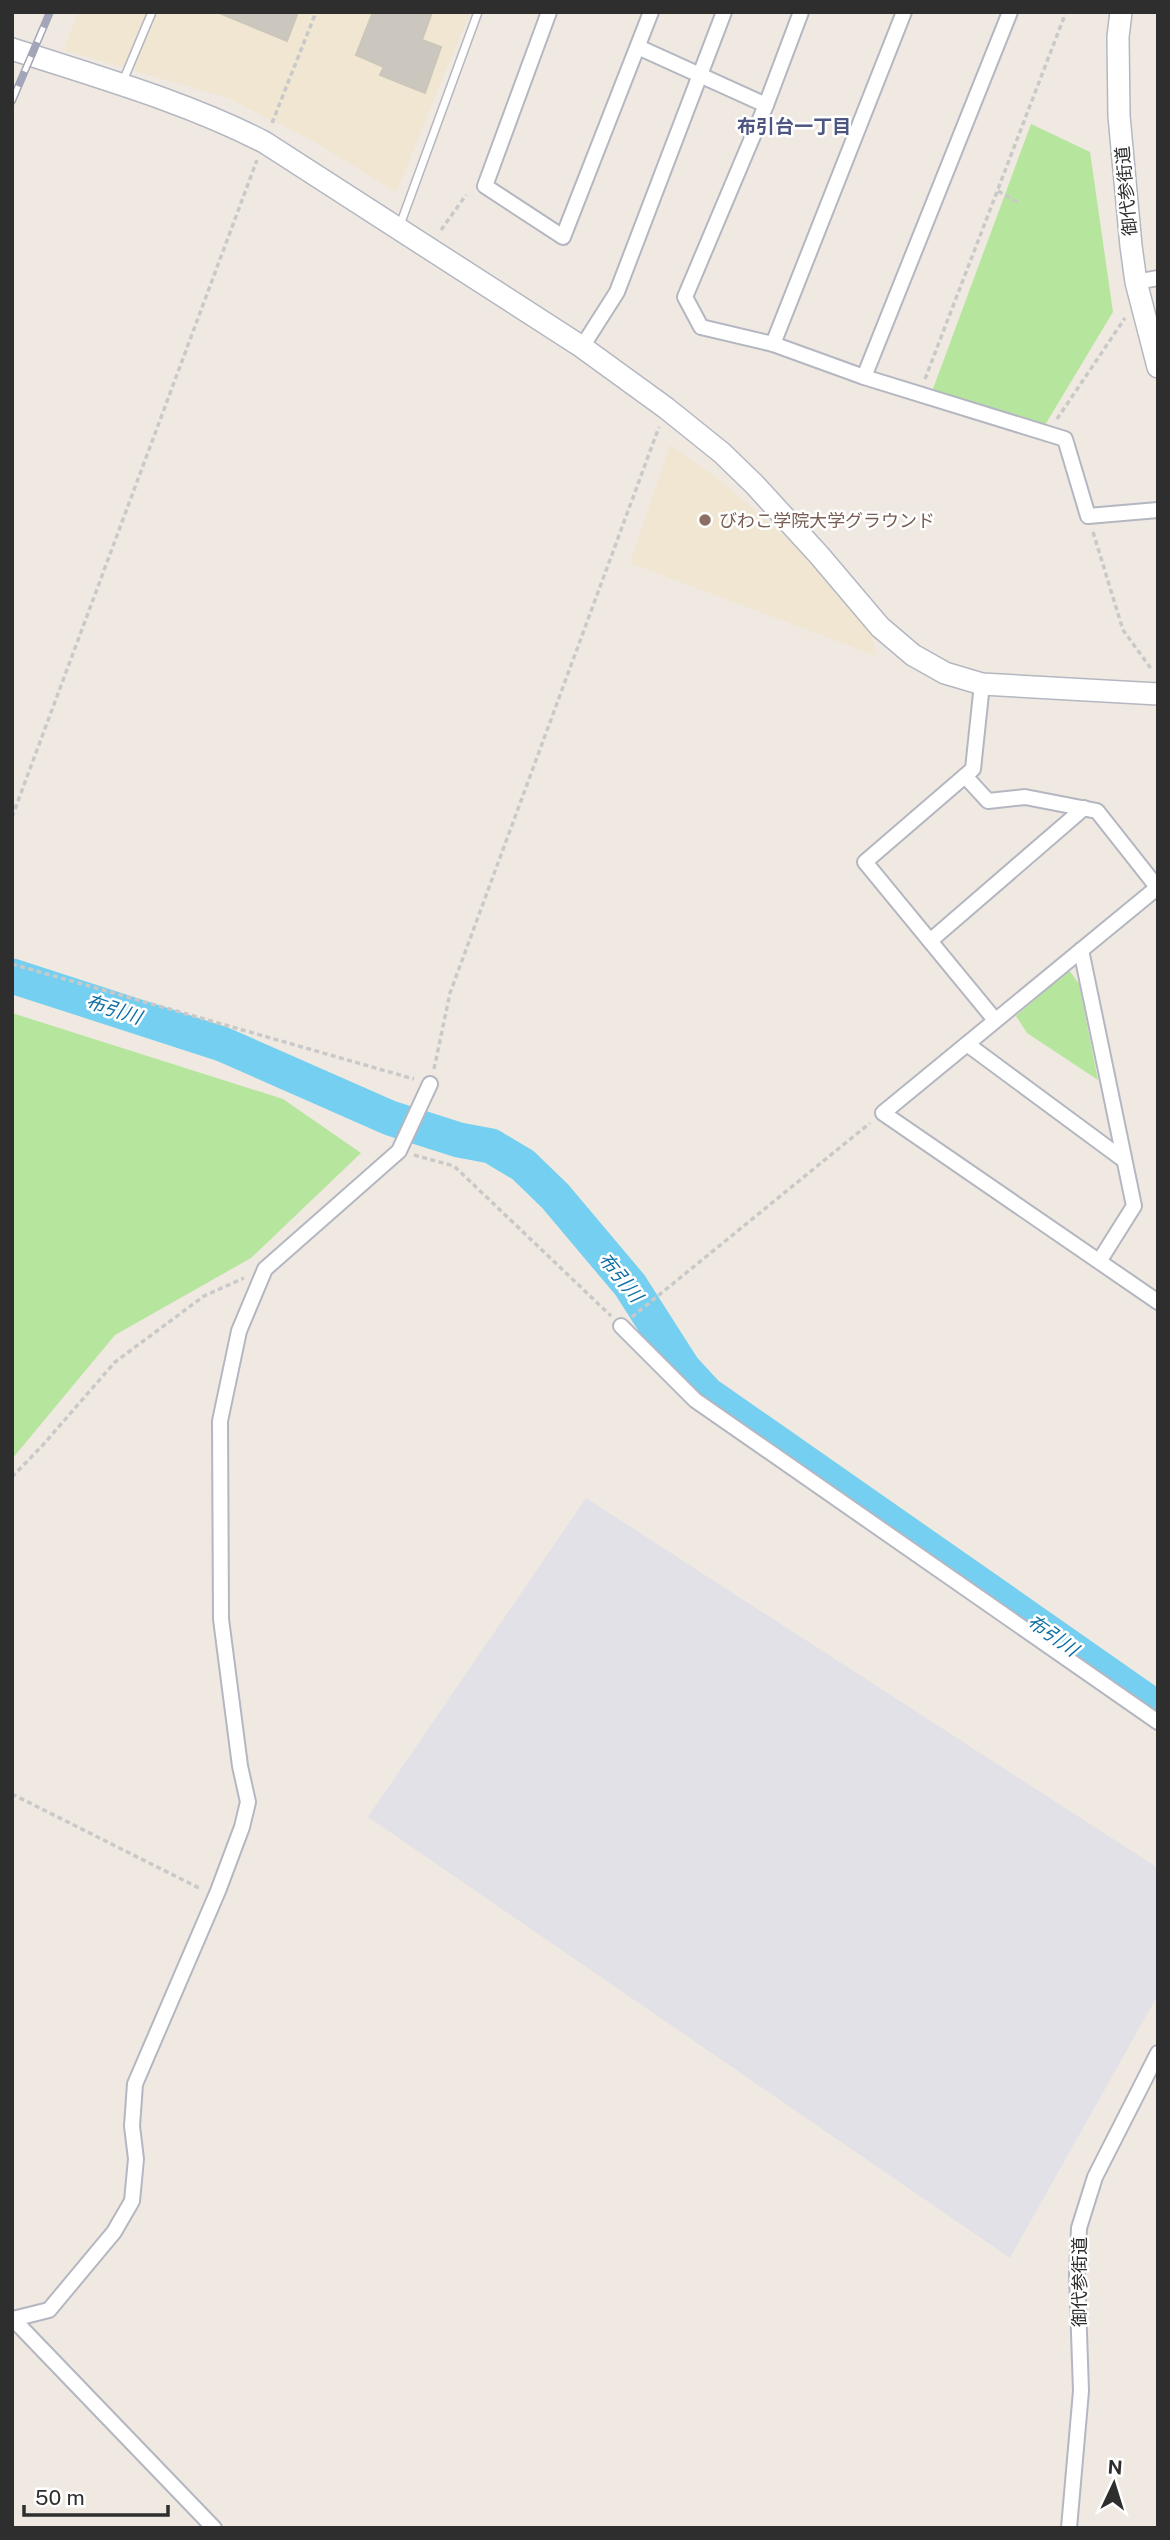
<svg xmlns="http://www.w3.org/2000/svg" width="1170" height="2540" viewBox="0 0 1170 2540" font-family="'Public Sans','Noto Sans JP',sans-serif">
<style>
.industrial{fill:#e3e1e8}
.education{fill:#f0e6d1}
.green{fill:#b6e59e}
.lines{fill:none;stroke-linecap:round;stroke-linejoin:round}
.river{stroke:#75cff0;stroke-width:35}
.building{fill:#cbc7bf;stroke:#cbc5ba;stroke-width:2}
.lane-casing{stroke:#b4b7c1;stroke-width:10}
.street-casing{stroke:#b4b7c1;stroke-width:18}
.secondary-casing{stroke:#b4b7c1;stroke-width:24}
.path{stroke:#c9c9c9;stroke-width:3.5;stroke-dasharray:5 3.5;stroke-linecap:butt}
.lane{stroke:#fff;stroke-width:7}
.street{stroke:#fff;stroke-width:14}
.secondary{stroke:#fff;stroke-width:21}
.rail-casing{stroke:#a3a6b8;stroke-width:8}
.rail{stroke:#fff;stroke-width:5;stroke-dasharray:16;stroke-linecap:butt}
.education-dot{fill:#8d6e63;stroke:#fff;stroke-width:2.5}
.labels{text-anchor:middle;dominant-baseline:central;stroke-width:5;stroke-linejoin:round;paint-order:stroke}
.street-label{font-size:18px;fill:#2e2e2e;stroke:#fff}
.education-label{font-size:18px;fill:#785e54;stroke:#fff;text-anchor:start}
.neighbourhood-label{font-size:19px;font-weight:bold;fill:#4d5680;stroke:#fff}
.water-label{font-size:19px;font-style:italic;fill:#0d6fa3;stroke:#fff}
</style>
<rect width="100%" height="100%" fill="#efe9e1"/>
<!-- industrial -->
<polygon class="industrial" points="586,1498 1158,1868 1158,1995 1010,2258 368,1817"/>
<!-- education -->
<g class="education">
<polygon points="78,12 470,12 396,192 315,142 228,98 64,50"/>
<polygon points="670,445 721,481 809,558 872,637 877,656 630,563"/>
</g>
<!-- green -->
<g class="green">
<polygon points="1031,124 1090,152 1113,312 1042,430 930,397"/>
<polygon points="1069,970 1079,984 1098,1080 1027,1033 1016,1016"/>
<polygon points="12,1013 283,1099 361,1153 251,1258 115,1335 12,1459"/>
</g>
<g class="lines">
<!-- river -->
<polyline class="river" points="12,976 222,1044 390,1118 459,1140 491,1146 523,1165 555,1196 630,1285 683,1368 707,1394 1158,1709"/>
</g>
<!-- building -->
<g class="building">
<polygon points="217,12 298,12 287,41"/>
<polygon points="373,12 432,12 422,40 441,47 425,93 380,75 384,67 356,55"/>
</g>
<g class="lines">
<!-- lane casing -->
<g class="lane-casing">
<g id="lane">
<polyline points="123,81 152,12"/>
<polyline points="400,225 478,12"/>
</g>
</g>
<!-- street casing -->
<g class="street-casing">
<g id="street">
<polyline points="549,12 485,186 563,237 651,12"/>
<polyline points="801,12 766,105 685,297 701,327 773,344 864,377 1065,439 1088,516 1158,510"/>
<polyline points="638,47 766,105"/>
<polyline points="1136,282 1158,278"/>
<polyline points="773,344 904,12"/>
<polyline points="582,347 617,292 724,12"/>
<polyline points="864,377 1010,12"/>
<polyline points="982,684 973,769 865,862 995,1020"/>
<polyline points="965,776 988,801 1025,797 1097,811 1157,887"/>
<polyline points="1158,887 883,1113 1158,1302"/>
<polyline points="930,941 1084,808"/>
<polyline points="1081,950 1134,1206 1100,1260"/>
<polyline points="967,1044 1124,1160"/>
<polyline points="621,1326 695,1400 1158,1722"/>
<polyline points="12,2318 214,2528"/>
<polyline points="13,2319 49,2310 114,2232 132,2201 136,2159 132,2126 135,2084 218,1891 242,1827 248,1802 240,1766 221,1619 220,1421 239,1331 265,1269 399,1151 430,1084"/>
<polyline points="1069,2528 1081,2391 1077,2274 1079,2228 1095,2177 1158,2053"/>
</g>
</g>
<!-- secondary casing -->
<g class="secondary-casing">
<g id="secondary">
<polyline points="1121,12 1118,37 1119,116 1131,246 1136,282 1158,367"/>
<path d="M12,49C97,77 184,101 264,142L582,347L666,408L722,453L755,485L819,555L880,627L913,655L945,673L982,684L1158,694"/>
</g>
</g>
<!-- path -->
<g class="path">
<polyline points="272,123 316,12"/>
<polyline points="998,191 1019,203"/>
<polyline points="441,230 466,195"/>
<polyline points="925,379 1066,12"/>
<polyline points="1057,419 1125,318"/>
<polyline points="1093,532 1123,630 1152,670"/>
<polyline points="12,817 257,160"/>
<polyline points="12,964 414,1079"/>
<polyline points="434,1069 450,993 659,427"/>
<polyline points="414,1155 454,1166 611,1316"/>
<polyline points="632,1317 870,1123"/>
<polyline points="12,1477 42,1446 115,1362 204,1296 244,1278"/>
<polyline points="12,1794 201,1889"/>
</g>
<!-- lane -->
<use href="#lane" class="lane"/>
<!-- street -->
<use href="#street" class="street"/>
<!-- secondary -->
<use href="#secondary" class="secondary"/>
<!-- rail casing -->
<g class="rail-casing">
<polyline id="rail" points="12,101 50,12"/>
</g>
<!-- rail -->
<use href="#rail" class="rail"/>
</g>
<!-- markers -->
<circle class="education-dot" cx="705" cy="520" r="7"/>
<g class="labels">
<!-- street labels -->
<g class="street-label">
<text transform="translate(1126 191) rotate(-95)">御代参街道</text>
<text transform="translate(1079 2282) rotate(-90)">御代参街道</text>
</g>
<!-- education labels -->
<g class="education-label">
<text x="719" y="520">びわこ学院大学グラウンド</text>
</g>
<!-- neighbourhood labels -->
<g class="neighbourhood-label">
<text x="794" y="126">布引台一丁目</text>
</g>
<!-- water labels -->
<g class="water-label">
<text transform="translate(114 1009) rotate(18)">布引川</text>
<text transform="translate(621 1277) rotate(51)">布引川</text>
<text transform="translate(1053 1635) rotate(35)">布引川</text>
</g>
</g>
<!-- border -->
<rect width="1170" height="2540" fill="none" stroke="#2e2e2e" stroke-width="28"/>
<!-- north arrow -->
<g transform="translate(1114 2484) rotate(4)" stroke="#ffffff" stroke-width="5" paint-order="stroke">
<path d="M0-5L12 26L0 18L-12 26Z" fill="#2e2e2e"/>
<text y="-10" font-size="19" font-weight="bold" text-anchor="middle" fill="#2e2e2e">N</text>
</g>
<!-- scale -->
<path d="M24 2505v10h144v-10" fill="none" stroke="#2e2e2e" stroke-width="3.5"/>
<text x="35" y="2505" font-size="21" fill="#2e2e2e" stroke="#ffffff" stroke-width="5" paint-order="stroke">50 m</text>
</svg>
